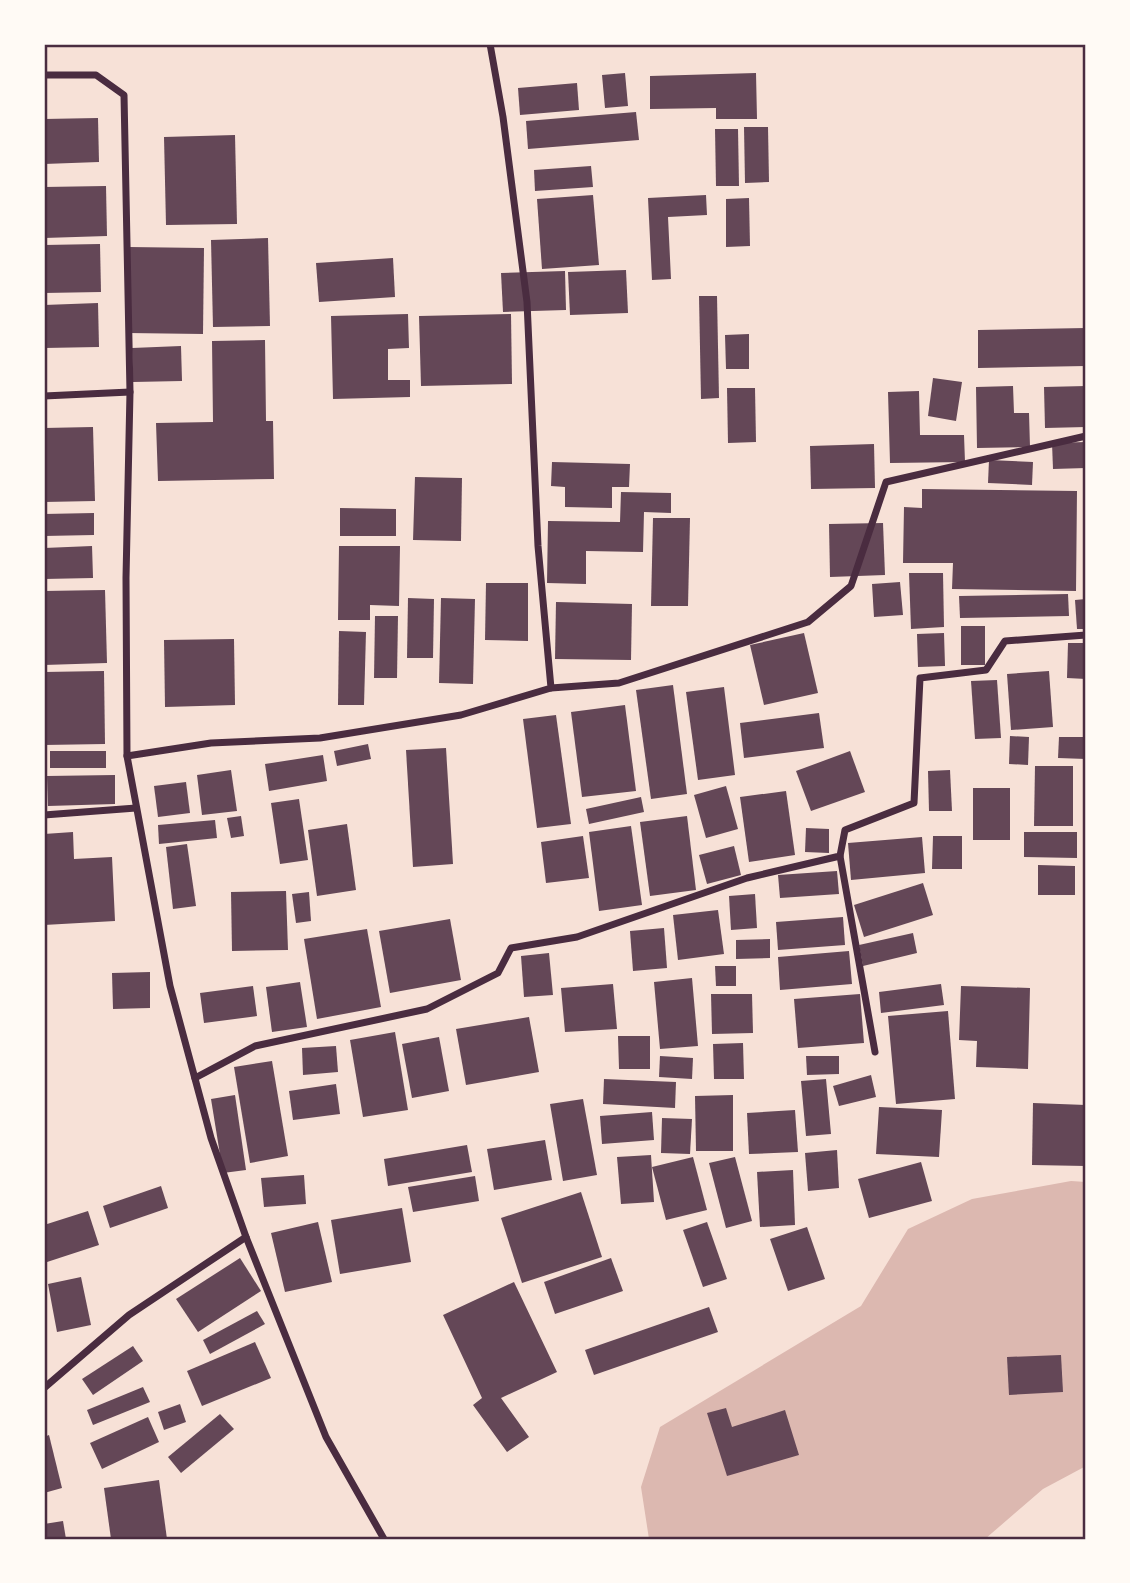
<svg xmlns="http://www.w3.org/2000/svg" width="1130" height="1583" viewBox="0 0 1130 1583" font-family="'IBM Plex Sans',sans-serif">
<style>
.water{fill:#dcb8b0}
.building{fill:#644757}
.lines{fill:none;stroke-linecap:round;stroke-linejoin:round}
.minor{stroke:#4a2c40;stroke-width:7}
.neatline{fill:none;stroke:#4a2c40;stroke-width:2.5}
</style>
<rect width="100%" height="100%" fill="#f7e1d7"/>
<!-- water -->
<polygon class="water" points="1071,1181 1086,1182 1086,1466 1043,1489 985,1539 649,1539 641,1487 660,1427 861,1306 908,1229 972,1199"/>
<!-- building -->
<g class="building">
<polygon points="625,73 628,106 605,108 602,75"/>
<polygon points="756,73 757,119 716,119 716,108 650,109 650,76"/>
<polygon points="577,83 579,110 520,115 518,88"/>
<polygon points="636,112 639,140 528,149 526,121"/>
<polygon points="98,118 99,162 44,164 44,119"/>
<polygon points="744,127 768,127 769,182 745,183"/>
<polygon points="715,129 738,129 739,186 716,186"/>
<polygon points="235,135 237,224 166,225 164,137"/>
<polygon points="591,166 593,187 535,191 534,170"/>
<polygon points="106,186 107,236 44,238 44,187"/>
<polygon points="593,195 599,265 542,269 537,199"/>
<polygon points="706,195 707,215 668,217 671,279 652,280 648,198"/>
<polygon points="749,198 750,246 726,247 726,199"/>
<polygon points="268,238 270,326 213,327 211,240"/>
<polygon points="100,244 101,292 44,293 44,245"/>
<polygon points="129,247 204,248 203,334 128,333"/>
<polygon points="393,258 395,297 319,302 316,263"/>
<polygon points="626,270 628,313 570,315 568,272"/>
<polygon points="565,271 566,310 503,312 501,273"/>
<polygon points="699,296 717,296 719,398 701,399"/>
<polygon points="98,303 99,347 44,348 44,305"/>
<polygon points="408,314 409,348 388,349 388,380 410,380 410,397 333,399 331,316"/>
<polygon points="511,314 512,384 421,386 419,316"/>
<polygon points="1086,328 1086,366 978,368 978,330"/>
<polygon points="749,334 749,369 726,369 725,335"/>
<polygon points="265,340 266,421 273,421 274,479 158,481 156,423 213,422 212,341"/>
<polygon points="181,346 182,381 133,382 132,348"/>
<polygon points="933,378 962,382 956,421 928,416"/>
<polygon points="1013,386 1014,413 1029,413 1030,447 977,448 976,387"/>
<polygon points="1086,386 1086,427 1045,428 1044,387"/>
<polygon points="727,388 755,388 756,442 728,443"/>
<polygon points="919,391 920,435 964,435 965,462 890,463 888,392"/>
<polygon points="93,427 95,501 44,502 44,428"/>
<polygon points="1086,442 1086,468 1053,469 1052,443"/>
<polygon points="874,444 875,488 811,489 810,446"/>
<polygon points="989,460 1033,462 1032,485 988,483"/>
<polygon points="552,462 630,464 629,487 612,487 612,508 565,507 565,487 551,486"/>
<polygon points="415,477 462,478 461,541 413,540"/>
<polygon points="922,489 1077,491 1076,591 952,589 953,563 903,563 904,507 922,508"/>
<polygon points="621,492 671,493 671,513 644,512 643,552 586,551 586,584 547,583 548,521 620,522"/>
<polygon points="340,508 396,509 396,536 340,536"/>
<polygon points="94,513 94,535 44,536 44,514"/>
<polygon points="653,518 690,518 688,606 651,606"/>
<polygon points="883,523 885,575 830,577 829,524"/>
<polygon points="92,546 93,578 44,579 44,548"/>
<polygon points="339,546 400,546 399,606 370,605 370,620 338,620"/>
<polygon points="909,573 943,573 944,627 911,629"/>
<polygon points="900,582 903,615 874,617 872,584"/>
<polygon points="486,583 528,583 528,641 485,640"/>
<polygon points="105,590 107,663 44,665 44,591"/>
<polygon points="1068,594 1069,616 960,618 959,596"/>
<polygon points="408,598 434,599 433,658 407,658"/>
<polygon points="441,598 475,599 473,684 439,683"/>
<polygon points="1086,599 1086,629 1077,629 1075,600"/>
<polygon points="556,602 632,604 631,660 555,659"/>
<polygon points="375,616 398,616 397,678 374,678"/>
<rect x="961" y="626" width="24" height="39"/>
<polygon points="339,631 366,632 364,705 338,705"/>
<polygon points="804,633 818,693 764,705 750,645"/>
<polygon points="944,633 945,666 918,667 917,634"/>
<polygon points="234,639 235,705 165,707 164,640"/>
<polygon points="1068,643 1086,643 1086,679 1067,678"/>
<polygon points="104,671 105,744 44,745 44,672"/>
<polygon points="1049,671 1053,727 1011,730 1007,674"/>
<polygon points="997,680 1001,738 975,739 971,681"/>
<polygon points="673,685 687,794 651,799 636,690"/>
<polygon points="724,687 735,775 698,780 686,692"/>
<polygon points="625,705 636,791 582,797 571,712"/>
<polygon points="819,713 824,748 744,758 740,723"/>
<polygon points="556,715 571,824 537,828 523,719"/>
<polygon points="1010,736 1029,737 1028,765 1009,764"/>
<polygon points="1059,737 1086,737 1086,759 1058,758"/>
<polygon points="368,744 371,759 337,766 334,751"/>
<polygon points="446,748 453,864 413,867 406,750"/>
<rect x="50" y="751" width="56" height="17"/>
<polygon points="850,751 865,792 811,811 796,771"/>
<polygon points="323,755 327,781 269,791 265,764"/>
<polygon points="1035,766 1073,766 1073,826 1034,826"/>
<polygon points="231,770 237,811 202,815 197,775"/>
<polygon points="950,770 952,811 929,811 928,771"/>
<polygon points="115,775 115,804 48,806 47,776"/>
<polygon points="186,782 190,813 158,817 154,786"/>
<polygon points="726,786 738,829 706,838 694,795"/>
<rect x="973" y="788" width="37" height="52"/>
<polygon points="786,791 795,855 749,862 740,797"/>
<polygon points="641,797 644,812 589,824 586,809"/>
<polygon points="299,799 308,860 280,864 271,803"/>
<polygon points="241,816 244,836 231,838 227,818"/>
<polygon points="687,816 696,890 650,896 640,822"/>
<polygon points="215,820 217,838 159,844 158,825"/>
<polygon points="347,824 356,890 317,896 308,830"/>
<polygon points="631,826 642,905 599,911 589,832"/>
<polygon points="806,828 829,829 829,853 805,852"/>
<polygon points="73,832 74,859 112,857 115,921 44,925 44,834"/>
<polygon points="1024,832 1077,832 1077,858 1024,857"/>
<polygon points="583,836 589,878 546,883 541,842"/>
<polygon points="933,836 962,836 962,869 932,869"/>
<polygon points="922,837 925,873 851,880 848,843"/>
<polygon points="187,844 196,906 173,909 166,847"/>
<polygon points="734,846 741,875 707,884 699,855"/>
<polygon points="1038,865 1075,866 1075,895 1038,895"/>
<polygon points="837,871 839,894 780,898 778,875"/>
<polygon points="923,883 933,915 864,937 854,905"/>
<polygon points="286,891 288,950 232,951 231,892"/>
<polygon points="309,892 311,921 296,923 292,894"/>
<polygon points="755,894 757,928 731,930 729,896"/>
<polygon points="718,910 724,954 678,960 673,915"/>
<polygon points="843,917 845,945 778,950 776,922"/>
<polygon points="450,919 461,980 390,993 379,931"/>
<polygon points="664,928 667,968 633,971 630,931"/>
<polygon points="367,929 381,1007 317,1019 304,939"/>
<polygon points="913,933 917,953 863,966 859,945"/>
<polygon points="770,939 770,958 736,959 736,940"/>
<polygon points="849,951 852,984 780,990 778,957"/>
<polygon points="549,953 553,995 524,997 521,956"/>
<polygon points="715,966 736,966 736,986 716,986"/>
<polygon points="150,972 150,1008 113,1009 112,973"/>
<polygon points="692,978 698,1046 660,1049 654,982"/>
<polygon points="300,982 307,1027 272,1032 266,987"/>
<polygon points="613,984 617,1029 565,1032 561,988"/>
<polygon points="941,984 944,1005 881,1013 879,992"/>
<polygon points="253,986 257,1016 204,1023 200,993"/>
<polygon points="961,986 1030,988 1028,1069 976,1067 977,1041 959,1040"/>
<polygon points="711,994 752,994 753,1033 712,1034"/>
<polygon points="860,994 864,1043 798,1048 794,999"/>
<polygon points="948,1011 955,1099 896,1104 888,1016"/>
<polygon points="529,1017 539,1072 466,1085 456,1029"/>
<polygon points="395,1032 408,1110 363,1117 350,1040"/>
<polygon points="618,1036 650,1036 650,1069 619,1069"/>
<polygon points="439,1037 449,1091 412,1098 402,1044"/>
<polygon points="743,1043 744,1079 714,1079 713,1044"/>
<polygon points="336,1046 338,1072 303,1075 302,1048"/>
<polygon points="660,1056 693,1058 692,1079 659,1077"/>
<polygon points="806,1056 839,1056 839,1074 807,1075"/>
<polygon points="272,1061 288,1156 250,1163 234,1067"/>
<polygon points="871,1075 876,1097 839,1106 833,1086"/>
<polygon points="604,1079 676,1082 675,1108 603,1104"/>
<polygon points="826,1079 831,1134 806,1136 801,1081"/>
<polygon points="336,1084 340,1114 293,1120 289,1091"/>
<polygon points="235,1095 246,1170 223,1173 211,1099"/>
<polygon points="733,1095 733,1151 696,1151 695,1096"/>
<polygon points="583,1099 597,1175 563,1181 550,1104"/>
<polygon points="1033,1103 1086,1105 1086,1166 1032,1165"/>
<polygon points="879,1107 942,1110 939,1157 876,1154"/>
<polygon points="795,1110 798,1152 749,1154 747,1113"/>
<polygon points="652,1112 654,1140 602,1144 600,1116"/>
<polygon points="662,1118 692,1119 690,1154 661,1153"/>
<polygon points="545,1140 552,1180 494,1190 487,1149"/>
<polygon points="467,1145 472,1172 388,1186 384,1159"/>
<polygon points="837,1150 839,1188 808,1191 805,1153"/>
<polygon points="651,1155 654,1202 621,1204 617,1157"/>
<polygon points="693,1157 707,1210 666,1220 652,1167"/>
<polygon points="735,1157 752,1221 726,1228 709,1163"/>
<polygon points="921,1162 932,1201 869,1218 858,1179"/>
<polygon points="793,1170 795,1225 760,1227 757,1172"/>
<polygon points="304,1175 306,1204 264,1207 261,1178"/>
<polygon points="475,1176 479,1201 413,1212 408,1187"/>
<polygon points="161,1186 168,1208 110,1228 103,1206"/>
<polygon points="581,1192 602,1257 522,1283 501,1218"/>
<polygon points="402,1208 411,1262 340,1274 331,1220"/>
<polygon points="88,1211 99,1245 44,1263 44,1225"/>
<polygon points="318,1222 332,1282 285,1292 271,1233"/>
<polygon points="707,1222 727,1279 703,1287 683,1230"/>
<polygon points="807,1227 825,1279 788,1291 770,1239"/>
<polygon points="240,1258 261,1291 198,1332 176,1299"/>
<polygon points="611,1258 623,1291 555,1314 544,1282"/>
<polygon points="81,1277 91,1325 57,1332 48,1284"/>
<polygon points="514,1282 557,1372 501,1398 529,1437 507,1452 473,1405 482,1398 443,1315"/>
<polygon points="709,1307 718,1332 594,1375 585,1350"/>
<polygon points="257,1311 265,1324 210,1354 203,1340"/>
<polygon points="255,1342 271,1378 202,1406 187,1371"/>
<polygon points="133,1346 143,1361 93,1395 82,1379"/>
<polygon points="1061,1355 1063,1392 1009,1395 1007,1357"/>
<polygon points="143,1387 150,1402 93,1425 87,1410"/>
<polygon points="180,1404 186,1422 164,1430 158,1412"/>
<polygon points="726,1408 732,1427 785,1410 799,1455 727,1476 707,1413"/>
<polygon points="220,1414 234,1429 181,1473 168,1457"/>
<polygon points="148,1417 159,1442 102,1469 90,1443"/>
<polygon points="49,1435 62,1488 44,1493 44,1437"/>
<polygon points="159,1480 167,1539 111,1539 104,1488"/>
<polygon points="63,1521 66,1539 44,1539 44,1524"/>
</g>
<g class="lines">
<!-- minor -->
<g class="minor">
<polyline points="44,75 96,75 124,95 130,392 126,578 127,756 170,986 211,1138 246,1237 326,1437 384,1539"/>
<polyline points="44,396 130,392"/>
<polyline points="551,688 619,683 808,622 851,586 886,482 1086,436"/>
<polyline points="127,756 211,743 320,738 461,715 551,688 538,546 527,302 503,117 490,44"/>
<polyline points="44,815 136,808"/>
<polyline points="840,856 875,1052"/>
<polyline points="195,1078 255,1046 427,1009 498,973 511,948 577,937 747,878 840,856 845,830 914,803 920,678 986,670 1005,641 1086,635"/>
<polyline points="44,1388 129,1315 246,1237"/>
</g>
</g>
<!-- border -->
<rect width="1130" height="1583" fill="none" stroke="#fffaf5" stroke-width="91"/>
<rect x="46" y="46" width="1038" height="1492" class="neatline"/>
</svg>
